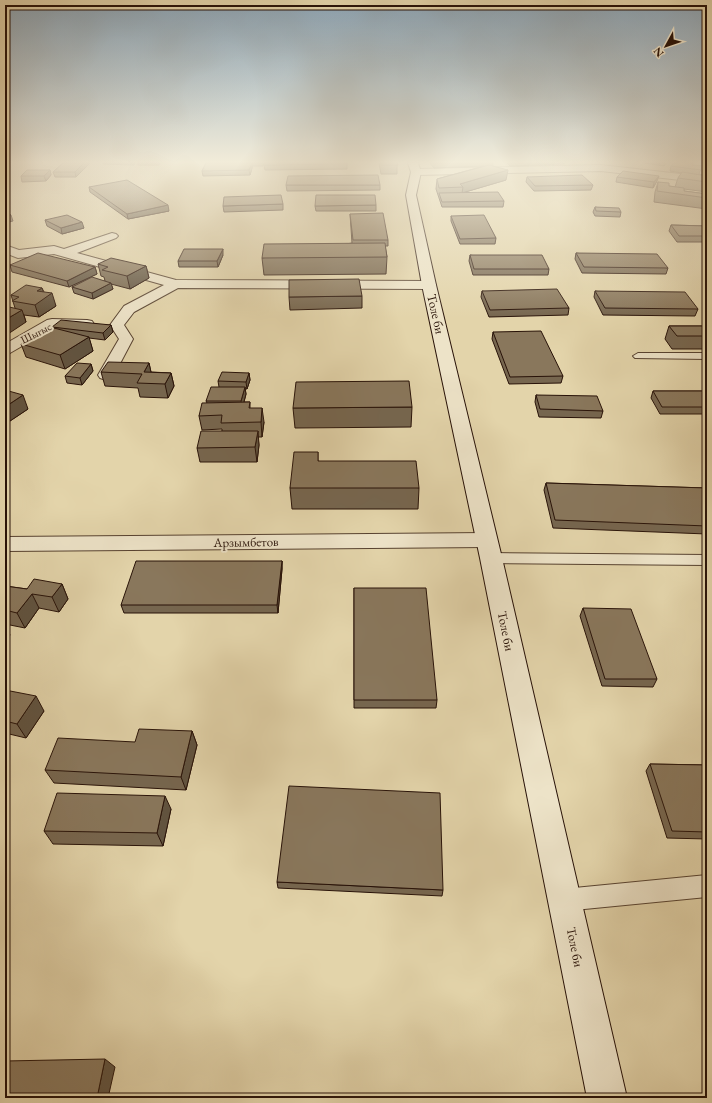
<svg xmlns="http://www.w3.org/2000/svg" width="712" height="1103" viewBox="0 0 712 1103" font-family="'EB Garamond',serif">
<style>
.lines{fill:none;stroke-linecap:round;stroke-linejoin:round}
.service-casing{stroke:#574230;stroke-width:2}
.minor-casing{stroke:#574230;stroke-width:2}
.secondary-casing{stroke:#281208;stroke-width:2}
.service{fill:#ede3c8;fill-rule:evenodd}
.minor{fill:#ede3c8;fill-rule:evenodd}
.secondary{fill:#ede3c8;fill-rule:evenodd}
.wall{fill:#76664f;stroke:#281208}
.shaded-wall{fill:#605340;stroke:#281208}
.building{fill:#89775c;stroke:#281208}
.labels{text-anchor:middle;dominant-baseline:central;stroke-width:4;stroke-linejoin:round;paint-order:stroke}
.far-street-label{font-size:11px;fill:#281208;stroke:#ede3c8}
.street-label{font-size:13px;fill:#281208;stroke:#ede3c8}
</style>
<rect width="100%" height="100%" fill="#e3d4aa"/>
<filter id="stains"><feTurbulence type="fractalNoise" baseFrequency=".005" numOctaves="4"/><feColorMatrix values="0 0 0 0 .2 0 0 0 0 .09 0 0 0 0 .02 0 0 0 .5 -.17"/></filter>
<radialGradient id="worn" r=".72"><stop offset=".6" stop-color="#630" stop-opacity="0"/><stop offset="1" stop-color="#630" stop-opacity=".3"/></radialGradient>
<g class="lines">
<!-- service casing -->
<g class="service-casing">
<g id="service">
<polygon points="638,353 707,353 707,359 635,358 633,356"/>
<polygon points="491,553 707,555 707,565 491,563 486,562 484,558 486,554"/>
<polygon points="707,875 707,897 564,911 556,908 553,900 556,892 564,889"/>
</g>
</g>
<!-- minor casing -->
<g class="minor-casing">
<g id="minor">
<polygon points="601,165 707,177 707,183 601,171 416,175 411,172 416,169"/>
<polygon points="112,233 116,234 118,236 116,238 77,253 176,280 429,281 434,282 436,285 434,288 429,289 178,288 134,312 124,325 133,339 114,375 112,378 106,380 100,378 98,375 119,339 110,325 124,306 164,285 54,254 18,258 5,253 5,245 19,250 54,246 64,249"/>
<polygon points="52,319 87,320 92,321 94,324 92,327 87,328 55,327 10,353 5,355 5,344 47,320"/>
<polygon points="486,533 494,535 497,540 494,545 486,547 5,551 5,537"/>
</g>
</g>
<!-- secondary casing -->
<g class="secondary-casing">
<polygon id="secondary" points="408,163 418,163 421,172 416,195 436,285 502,558 627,1098 587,1098 480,558 422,285 406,195 411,172"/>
</g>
<!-- service -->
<use href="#service" class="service"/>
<!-- minor -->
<use href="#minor" class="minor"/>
<!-- secondary -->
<use href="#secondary" class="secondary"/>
</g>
<!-- wall -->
<g class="wall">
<polygon points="63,163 90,163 76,177 55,177 53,172"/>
<polygon points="103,163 135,163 134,165 103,164"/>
<polygon points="138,163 160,163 159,165 138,165"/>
<polygon points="206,163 264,163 263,166 252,166 252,168 250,175 203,176 202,171"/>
<polygon points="347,163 347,169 265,170 264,165"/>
<polygon points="379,163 397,163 397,174 381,174"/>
<polygon points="430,163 493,163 493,166 506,180 465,192 504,201 503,207 442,207 436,189 437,179 484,166 434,168"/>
<polygon points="507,163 564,163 564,164 510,166"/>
<polygon points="645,163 666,163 664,166"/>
<polygon points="693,165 702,166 699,174 707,176 707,192 684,189 684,191 707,194 707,209 654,202 655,192 658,182 669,186 675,187 678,178 682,173 670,171 671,166"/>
<polygon points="50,170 51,175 46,181 22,182 21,176"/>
<polygon points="527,177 593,185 591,190 534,191 526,182"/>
<polygon points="617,177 657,181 653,188 616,182"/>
<polygon points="286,185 380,185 380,190 287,191"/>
<polygon points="89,187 169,211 128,219 90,192"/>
<polygon points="283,204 283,210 224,212 223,206"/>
<polygon points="376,205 376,211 316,211 315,206"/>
<polygon points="595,207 621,212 620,217 595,216 593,212"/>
<polygon points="350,214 388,240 388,246 385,246 387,257 386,274 264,275 262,258 352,243"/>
<polygon points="451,216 496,238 495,244 460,244 451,221"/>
<polygon points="45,220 84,228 62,234 47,226"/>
<polygon points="671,225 707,226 707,242 677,242 669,231"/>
<polygon points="576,253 668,268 666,274 582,273 575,259"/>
<polygon points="223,255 218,267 179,267 178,261"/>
<polygon points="470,255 549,269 548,275 473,275 469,261"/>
<polygon points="98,264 146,266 149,278 130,289 111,284 113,289 93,299 74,293 72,287 105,281 104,277 101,276"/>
<polygon points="10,265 95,267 97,274 69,287 12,272"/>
<polygon points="42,288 44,292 56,306 39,317 24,315 26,322 15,308 11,295"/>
<polygon points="482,291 569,308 568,315 489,317 481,297"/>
<polygon points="595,291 698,309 695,316 603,315 594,297"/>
<polygon points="362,296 362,308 290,310 289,297"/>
<polygon points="111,325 113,332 105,340 89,338 93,351 65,369 26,357 21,344 52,328"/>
<polygon points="669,326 707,326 707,349 672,349 665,339"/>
<polygon points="493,332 563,376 561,383 509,384 492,339"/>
<polygon points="149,363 151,372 171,373 174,386 168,398 140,397 138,388 105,386 101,372"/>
<polygon points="91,364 93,371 82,385 67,383 65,376"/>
<polygon points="249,373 250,380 247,389 245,389 246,394 244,402 250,402 250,408 264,422 262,437 258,437 259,445 257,462 200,462 197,448 222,431 222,429 202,430 199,416 207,403 206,401 219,387 218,381"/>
<polygon points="5,390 28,409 10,421 5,420"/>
<polygon points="653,391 707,391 707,414 660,414 651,398"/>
<polygon points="536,395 603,411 601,418 539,417 535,402"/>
<polygon points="412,407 411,427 295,428 293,408"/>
<polygon points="318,452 318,461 419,488 418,509 292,509 290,488"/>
<polygon points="546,483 707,488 707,534 553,528 544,490"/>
<polygon points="282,561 282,569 278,613 124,613 121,605"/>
<polygon points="62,584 68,599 59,612 39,608 25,628 5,624 5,586 27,589"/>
<polygon points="354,588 437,700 436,708 354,708"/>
<polygon points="583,608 657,679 653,687 602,686 580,616"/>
<polygon points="5,690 44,711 26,738 5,733"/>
<polygon points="192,731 197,745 186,790 54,783 45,770"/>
<polygon points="650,764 707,765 707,839 667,838 646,771"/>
<polygon points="171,809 163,846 53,844 44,831"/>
<polygon points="277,882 443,890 442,896 278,888"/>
</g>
<!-- shaded-wall -->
<g class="shaded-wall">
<polygon points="84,163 90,163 76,177 75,172"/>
<polygon points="252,163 252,168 250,175 249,170"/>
<polygon points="50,170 51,175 46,181 44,176"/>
<polygon points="508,170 506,180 462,193 463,187 460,184"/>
<polygon points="659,176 657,181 653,188 654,182"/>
<polygon points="168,205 169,211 128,219 127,214"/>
<polygon points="11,215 13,221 5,223 5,217"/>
<polygon points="82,222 84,228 62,234 61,228"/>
<polygon points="223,249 223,255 218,267 217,261"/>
<polygon points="146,266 149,278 130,289 127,276"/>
<polygon points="95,267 97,274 69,287 67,281"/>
<polygon points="111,283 113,289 93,299 92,293"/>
<polygon points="42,288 45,297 52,293 56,306 39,317 35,305 37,291"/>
<polygon points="22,310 26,322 5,336 5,320"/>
<polygon points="111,325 113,332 105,340 103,333"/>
<polygon points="89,337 93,351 65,369 60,355"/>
<polygon points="149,363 152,377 144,372"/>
<polygon points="91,364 93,371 82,385 80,378"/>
<polygon points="171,373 174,386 168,398 165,384"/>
<polygon points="249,373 250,380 247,389 246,382"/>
<polygon points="245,387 246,394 242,409 241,401"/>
<polygon points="23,395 28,409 10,421 5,409 5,407"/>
<polygon points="262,408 264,422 262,437 261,422"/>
<polygon points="258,431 259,445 257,462 255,447"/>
<polygon points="282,561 282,569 278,613 277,605"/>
<polygon points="62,584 68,599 59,612 52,597"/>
<polygon points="32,594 39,608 25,628 17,613"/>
<polygon points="6,627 10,635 5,642 5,629"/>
<polygon points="36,696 44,711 26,738 17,724"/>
<polygon points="192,731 197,745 186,790 181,777"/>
<polygon points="165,796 171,809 163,846 157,833"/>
<polygon points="105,1059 115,1067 108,1098 97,1098"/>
</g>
<!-- building -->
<g class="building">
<polygon points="63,163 84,163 75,172 53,172"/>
<polygon points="206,163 252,163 249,170 202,171"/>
<polygon points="264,163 347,163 347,164 264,165"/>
<polygon points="381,163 397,163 398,165 381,165"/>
<polygon points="673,163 693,163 692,165 702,166 701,170 671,166"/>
<polygon points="489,165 508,170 460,184 463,187 439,188 437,179"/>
<polygon points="27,170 50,170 44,176 21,176"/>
<polygon points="623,171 659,176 654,182 617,177"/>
<polygon points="682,172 707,176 707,182 678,178"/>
<polygon points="378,175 380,185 286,185 288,176"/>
<polygon points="582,175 593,185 535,186 527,177"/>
<polygon points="127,180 168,205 127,214 89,187"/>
<polygon points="658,182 669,183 669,186 684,188 684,191 707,194 707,198 657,191"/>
<polygon points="498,192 504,201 442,202 439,193"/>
<polygon points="281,195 283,204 223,206 224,197"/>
<polygon points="316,195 375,195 376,205 315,206"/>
<polygon points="595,207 619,208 621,212 596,211"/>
<polygon points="5,212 6,212 11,215 5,217"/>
<polygon points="383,213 388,240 353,240 350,214"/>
<polygon points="67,215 82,222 61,228 45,220"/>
<polygon points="484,215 496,238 460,239 451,216"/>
<polygon points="671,225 707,226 707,236 679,236"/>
<polygon points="385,243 387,257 262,258 264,244"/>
<polygon points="184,249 223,249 217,261 178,261"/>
<polygon points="38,253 95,267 67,281 10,265"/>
<polygon points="576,253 657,254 668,268 584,267"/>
<polygon points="470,255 542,255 549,269 474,269"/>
<polygon points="111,258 146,266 127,276 102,270 108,267 98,264"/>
<polygon points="92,277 111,283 92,293 72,287"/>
<polygon points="359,279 362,296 289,297 289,280"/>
<polygon points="26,285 42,288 37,291 52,293 35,305 12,301 19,297 11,295"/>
<polygon points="557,289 569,308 490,310 482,291"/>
<polygon points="595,291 685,292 698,309 605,308"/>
<polygon points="5,307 5,306 22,310 5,320"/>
<polygon points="61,320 111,325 103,333 52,327"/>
<polygon points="669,326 707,326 707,336 677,336"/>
<polygon points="50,327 89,337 60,355 21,344"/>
<polygon points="541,331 563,376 510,377 493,332"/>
<polygon points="108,362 149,363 144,372 171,373 165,384 137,383 142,374 101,372"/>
<polygon points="77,363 91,364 80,378 65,376"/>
<polygon points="222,372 249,373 246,382 218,381"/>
<polygon points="409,381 412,407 293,408 296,382"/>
<polygon points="211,387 245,387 241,401 206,401"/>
<polygon points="5,390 23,395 5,407"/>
<polygon points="653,391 707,391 707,407 662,407"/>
<polygon points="536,395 597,396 603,411 540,409"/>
<polygon points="250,402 249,408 262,408 261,422 221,423 222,415 199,416 202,403"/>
<polygon points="201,431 258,431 255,447 197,448"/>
<polygon points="294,452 318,452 318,461 416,461 419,488 290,488"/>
<polygon points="546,483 707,488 707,526 555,520"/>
<polygon points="136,561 282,561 277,605 121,605"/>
<polygon points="34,579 62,584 52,597 32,594 17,613 5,610 5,586 27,589"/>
<polygon points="354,588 426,588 437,700 354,700"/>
<polygon points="583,608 631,609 657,679 605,679"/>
<polygon points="5,690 36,696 17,724 5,721"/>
<polygon points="139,729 192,731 181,777 45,770 58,738 135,742"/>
<polygon points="650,764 707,765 707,832 672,831"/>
<polygon points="289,786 440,793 443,890 277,882"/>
<polygon points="57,793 165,796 157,833 44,831"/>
<polygon points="105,1059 97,1098 5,1098 5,1061"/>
</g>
<!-- sky -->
<linearGradient id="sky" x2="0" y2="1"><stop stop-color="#8ca6b9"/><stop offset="0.51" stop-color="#f2ecd9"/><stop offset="1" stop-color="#f2ecd9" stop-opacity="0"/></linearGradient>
<rect width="712" height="318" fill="url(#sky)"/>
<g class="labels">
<!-- far-street labels -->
<g class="far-street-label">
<text transform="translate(36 333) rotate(-27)">Шыгыс</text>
</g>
<!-- street labels -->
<g class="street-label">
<text transform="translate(436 314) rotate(77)">Толе би</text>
<text transform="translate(246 542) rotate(-1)">Арзымбетов</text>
<text transform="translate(506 631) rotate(78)">Толе би</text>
<text transform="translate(575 947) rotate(78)">Толе би</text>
</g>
</g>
<!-- margin -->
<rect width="712" height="1103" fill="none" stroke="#e3d4aa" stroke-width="20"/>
<rect x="6" y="6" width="700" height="1091" fill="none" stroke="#281208" stroke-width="2"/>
<rect x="10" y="10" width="692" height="1083" fill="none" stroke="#281208"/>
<!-- north arrow -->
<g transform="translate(666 46) rotate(230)" stroke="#ede3c8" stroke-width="3" paint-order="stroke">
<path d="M0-3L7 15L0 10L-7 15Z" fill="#281208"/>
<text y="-6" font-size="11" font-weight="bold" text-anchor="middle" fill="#281208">N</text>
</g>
<rect width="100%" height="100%" filter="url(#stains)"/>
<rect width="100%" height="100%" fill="url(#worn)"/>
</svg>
